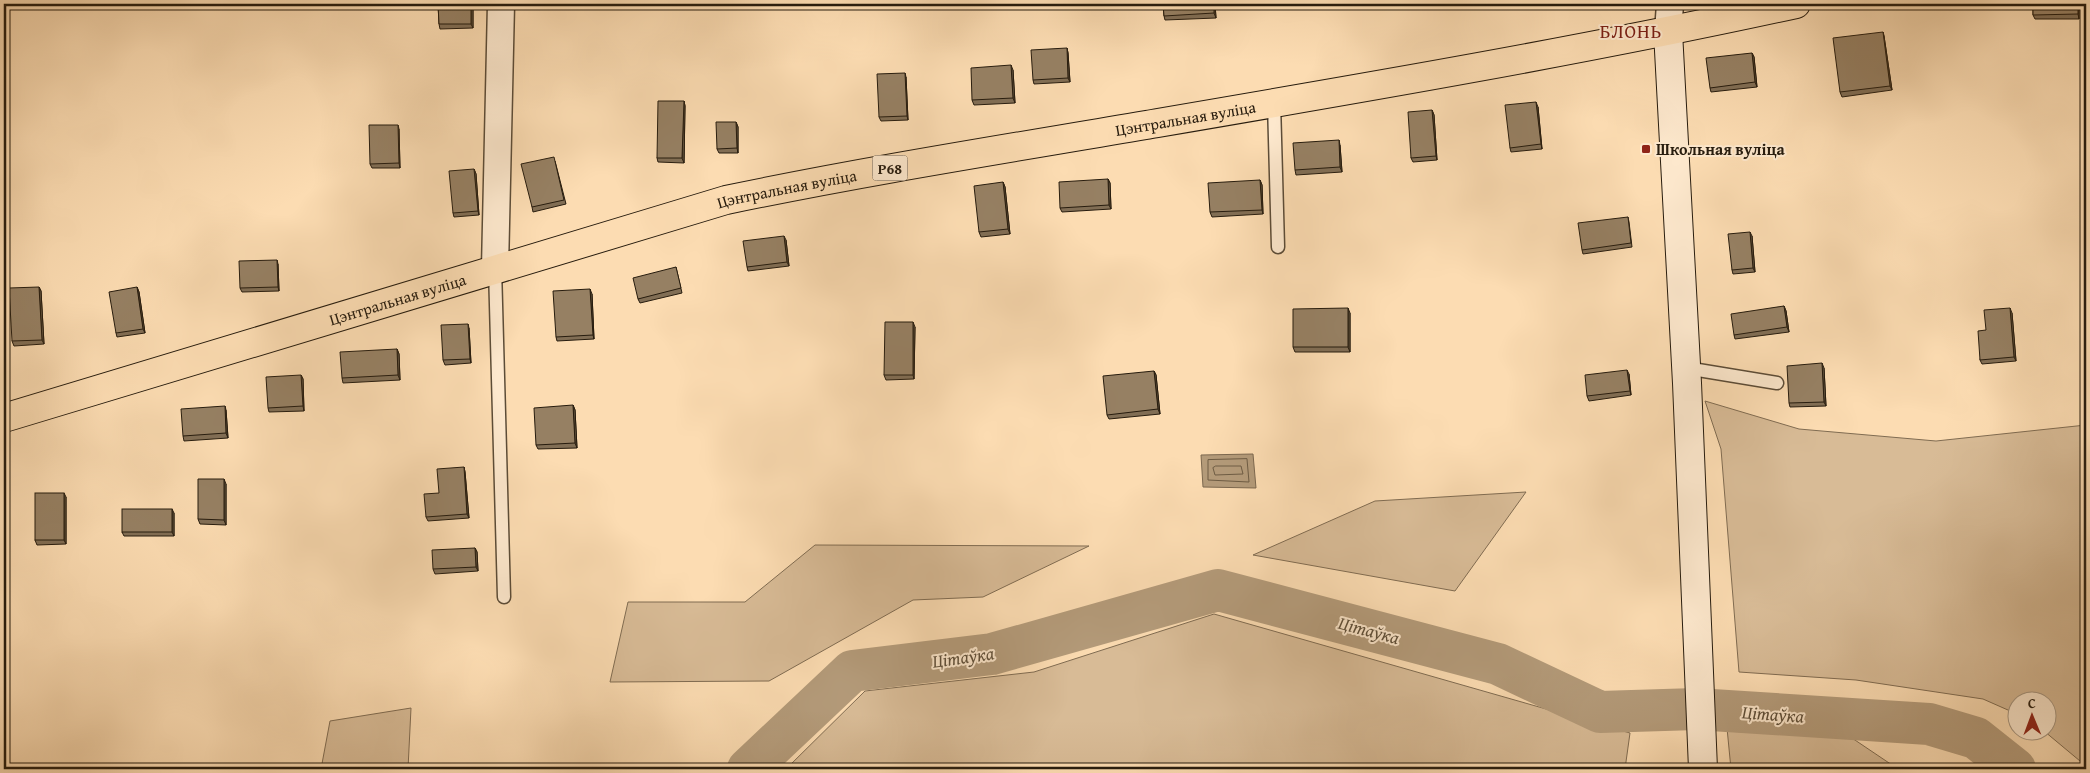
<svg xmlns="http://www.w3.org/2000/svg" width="2090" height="773" viewBox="0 0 2090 773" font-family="'Gentium Book Plus',serif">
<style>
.green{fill:#d8bb96;stroke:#806c52}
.water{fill:#b49b7a;stroke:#7c684f}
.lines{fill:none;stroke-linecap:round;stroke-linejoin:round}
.shore{stroke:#6e5c44;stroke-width:1}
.river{stroke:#b49b7a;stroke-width:42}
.lane-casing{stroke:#5c4c37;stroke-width:15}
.street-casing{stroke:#5c4c37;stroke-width:29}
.secondary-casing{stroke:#271c0e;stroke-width:30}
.primary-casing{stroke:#271c0e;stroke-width:30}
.lane{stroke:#fde8cd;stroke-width:12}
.street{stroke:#fde8cd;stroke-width:26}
.secondary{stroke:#fde8cd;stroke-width:28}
.primary{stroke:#fcdcb2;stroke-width:28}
.wall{fill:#816e55;stroke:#271c0e}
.shaded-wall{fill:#695a45;stroke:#271c0e}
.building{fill:#968063;stroke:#271c0e}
.poi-dot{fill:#8f2418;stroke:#fde8cd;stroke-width:2}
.labels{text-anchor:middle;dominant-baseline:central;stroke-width:4;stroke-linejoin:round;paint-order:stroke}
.shield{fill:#fde8cd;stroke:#675947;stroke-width:1}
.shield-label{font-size:15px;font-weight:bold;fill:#271c0e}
.street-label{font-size:16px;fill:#271c0e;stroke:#fde8cd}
.poi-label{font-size:16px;font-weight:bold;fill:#271c0e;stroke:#fde8cd;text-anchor:start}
.water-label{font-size:18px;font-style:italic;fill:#5f4f39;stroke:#fde8cd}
.quarter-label{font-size:19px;letter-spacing:1px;fill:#7a1f14;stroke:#fde8cd}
</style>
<rect width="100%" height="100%" fill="#fcdcb2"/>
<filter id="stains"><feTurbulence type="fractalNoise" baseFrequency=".004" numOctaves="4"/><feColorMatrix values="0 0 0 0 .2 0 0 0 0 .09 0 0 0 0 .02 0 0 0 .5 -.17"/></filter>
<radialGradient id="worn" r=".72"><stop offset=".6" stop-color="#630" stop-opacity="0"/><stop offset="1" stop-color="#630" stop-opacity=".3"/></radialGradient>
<!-- green -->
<g class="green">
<polygon points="1705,401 1799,429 1936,441 2086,425 2086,766 2044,731 2048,730 2048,700 2018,700 2017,714 1983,699 1856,680 1739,672 1721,449"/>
<polygon points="1526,492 1455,591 1253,555 1375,501"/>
<polygon points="815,545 1089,546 983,597 913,600 769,681 610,682 628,602 745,602"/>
<polygon points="1214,614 1630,733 1625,769 786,769 865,691 1034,672"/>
<polygon points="411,708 408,769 321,769 330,721"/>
<polygon points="1727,728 1846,734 1898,769 1731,769"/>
</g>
<!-- water -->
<polygon class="water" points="1253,454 1256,488 1203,487 1201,455"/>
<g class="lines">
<!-- shore -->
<g class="shore">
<polygon points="1247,459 1249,482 1208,480 1208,460"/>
<polygon points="1216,466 1241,466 1243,474 1215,475 1213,468"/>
</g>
<!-- river -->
<polyline class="river" points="748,769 852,671 992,654 1218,590 1498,664 1600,712 1696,709 1929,724 1976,738 2015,769"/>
<!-- lane casing -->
<g class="lane-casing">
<g id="lane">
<polyline points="1274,103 1278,247"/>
<polyline points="495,268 504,597"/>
<polyline points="1686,368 1777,383"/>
</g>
</g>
<!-- street casing -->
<g class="street-casing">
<g id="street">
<polyline points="1668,32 1670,4"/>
<polyline points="495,268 501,4"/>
</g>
</g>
<!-- secondary casing -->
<g class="secondary-casing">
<polyline id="secondary" points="1668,32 1687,383 1703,769"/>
</g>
<!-- primary casing -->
<g class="primary-casing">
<g id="primary">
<path id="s1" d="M4,418L726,200C865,171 1005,149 1146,125C1363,88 1581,51 1796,4"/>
</g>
</g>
<!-- lane -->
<use href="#lane" class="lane"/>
<!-- street -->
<use href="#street" class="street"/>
<!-- secondary -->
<use href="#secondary" class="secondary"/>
<!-- primary -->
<use href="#primary" class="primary"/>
</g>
<!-- wall -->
<g class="wall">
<polygon points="438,4 473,4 473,28 440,29 439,24"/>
<polygon points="1163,4 1215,4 1216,18 1165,20 1164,16"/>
<polygon points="2033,4 2079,4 2079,19 2035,19 2033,15"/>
<polygon points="1883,32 1884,36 1892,90 1842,97 1840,92"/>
<polygon points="1067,48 1068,53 1070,82 1034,84 1033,80"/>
<polygon points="1752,53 1754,57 1757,87 1711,92 1710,88"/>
<polygon points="1013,70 1015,103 974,105 972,100"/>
<polygon points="906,77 908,120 881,121 879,117"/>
<polygon points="684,101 685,106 684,163 658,162 657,158"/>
<polygon points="1538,107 1542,149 1511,152 1510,148"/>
<polygon points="1432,110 1434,115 1437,160 1413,162 1411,158"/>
<polygon points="736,122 738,127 738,153 719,153 717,149"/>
<polygon points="399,129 400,168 372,168 370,164"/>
<polygon points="1340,145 1342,172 1296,175 1295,170"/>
<polygon points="555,161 566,204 533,212 532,207"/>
<polygon points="474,169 476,174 479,215 454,217 453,213"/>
<polygon points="1108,179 1110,183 1111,209 1062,212 1060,208"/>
<polygon points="1260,180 1262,185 1263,214 1212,217 1210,212"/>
<polygon points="1003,182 1005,187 1010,234 981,237 979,232"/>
<polygon points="1628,217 1629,222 1632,247 1583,254 1582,250"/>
<polygon points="1752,236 1755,272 1733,274 1732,270"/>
<polygon points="786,240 789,266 748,271 747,267"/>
<polygon points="278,264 279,291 242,292 240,288"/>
<polygon points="676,267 682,293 640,303 638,299"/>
<polygon points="39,287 41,291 44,344 14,346 12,341"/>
<polygon points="137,287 139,292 145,333 117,337 116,333"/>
<polygon points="592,294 594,339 557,341 556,337"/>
<polygon points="1784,306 1786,311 1789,332 1735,339 1734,335"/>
<polygon points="1350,313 1350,352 1295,352 1293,347"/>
<polygon points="2012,313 2016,361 1982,364 1980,360 1986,330"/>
<polygon points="915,327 914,379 886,380 884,375"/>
<polygon points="469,328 471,363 445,365 443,360"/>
<polygon points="397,349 399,354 400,380 343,383 342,378"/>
<polygon points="1824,368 1826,406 1790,407 1789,403"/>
<polygon points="1154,371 1156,375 1160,414 1109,419 1107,415"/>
<polygon points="1629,374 1631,395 1589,401 1587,396"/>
<polygon points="301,375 303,379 304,411 269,412 268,408"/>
<polygon points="573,405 575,410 577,448 538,449 536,445"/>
<polygon points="226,410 228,438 184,441 183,436"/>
<polygon points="464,467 465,472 469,518 428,521 426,517 439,493"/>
<polygon points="226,484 226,525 200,524 198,519"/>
<polygon points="66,497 66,544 37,545 35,540"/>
<polygon points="174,513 174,536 124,536 122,532"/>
<polygon points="475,548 477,552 478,571 435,574 433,569"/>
</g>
<!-- shaded-wall -->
<g class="shaded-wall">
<polygon points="471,4 473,4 473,28 471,24"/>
<polygon points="1214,4 1215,4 1216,18 1214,13"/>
<polygon points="2078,4 2079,4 2079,19 2078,14"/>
<polygon points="1883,32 1884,36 1892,90 1890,86"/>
<polygon points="1067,48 1068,53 1070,82 1068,78"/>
<polygon points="1752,53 1754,57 1757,87 1755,82"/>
<polygon points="1011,65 1013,70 1015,103 1013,98"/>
<polygon points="905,73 906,77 908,120 907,116"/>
<polygon points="684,101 685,106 684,163 682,158"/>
<polygon points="1536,102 1538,107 1542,149 1541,144"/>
<polygon points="1432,110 1434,115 1437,160 1436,156"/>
<polygon points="736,122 738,127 738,153 737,148"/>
<polygon points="398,125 399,129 400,168 399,163"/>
<polygon points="1339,140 1340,145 1342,172 1340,167"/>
<polygon points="474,169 476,174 479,215 478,211"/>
<polygon points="1108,179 1110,183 1111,209 1109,205"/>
<polygon points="1260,180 1262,185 1263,214 1262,210"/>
<polygon points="1003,182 1005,187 1010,234 1008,229"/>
<polygon points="1750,232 1752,236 1755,272 1753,268"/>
<polygon points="784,236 786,240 789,266 787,262"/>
<polygon points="277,260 278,264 279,291 278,287"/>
<polygon points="39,287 41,291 44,344 42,340"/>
<polygon points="137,287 139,292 145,333 143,329"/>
<polygon points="590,289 592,294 594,339 593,335"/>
<polygon points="1784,306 1786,311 1789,332 1787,327"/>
<polygon points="1348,308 1350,313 1350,352 1348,347"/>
<polygon points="2010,308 2012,313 2016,361 2014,357"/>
<polygon points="913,322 915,327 914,379 913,375"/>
<polygon points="468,324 469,328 471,363 470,359"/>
<polygon points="397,349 399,354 400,380 398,375"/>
<polygon points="1822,363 1824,368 1826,406 1824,402"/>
<polygon points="1627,370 1629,374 1631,395 1630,391"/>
<polygon points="1154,371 1156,375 1160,414 1158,409"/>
<polygon points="301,375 303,379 304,411 303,406"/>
<polygon points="573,405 575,410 577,448 575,443"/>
<polygon points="225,406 226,410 228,438 226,433"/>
<polygon points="464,467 465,472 469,518 467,514"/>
<polygon points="224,479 226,484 226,525 224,520"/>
<polygon points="64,493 66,497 66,544 64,540"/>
<polygon points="172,509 174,513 174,536 172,532"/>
<polygon points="475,548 477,552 478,571 476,567"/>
</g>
<!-- building -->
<g class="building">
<polygon points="438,4 471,4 471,24 439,24"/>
<polygon points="1163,4 1214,4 1214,13 1164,16"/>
<polygon points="2033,4 2078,4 2078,14 2033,15"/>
<polygon points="1883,32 1890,86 1840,92 1833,38"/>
<polygon points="1067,48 1068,78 1033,80 1031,50"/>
<polygon points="1752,53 1755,82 1710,88 1706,58"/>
<polygon points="1011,65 1013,98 972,100 971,68"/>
<polygon points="905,73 907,116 879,117 877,74"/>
<polygon points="658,101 684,101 682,158 657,158"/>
<polygon points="1536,102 1541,144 1510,148 1505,105"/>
<polygon points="1432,110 1436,156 1411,158 1408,112"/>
<polygon points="716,122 736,122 737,148 717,149"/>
<polygon points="369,125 398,125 399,163 370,164"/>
<polygon points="1339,140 1340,167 1295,170 1293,143"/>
<polygon points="554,157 564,200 532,207 521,164"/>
<polygon points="474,169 478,211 453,213 449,171"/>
<polygon points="1108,179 1109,205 1060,208 1059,182"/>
<polygon points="1260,180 1262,210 1210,212 1208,183"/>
<polygon points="1003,182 1008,229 979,232 974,186"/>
<polygon points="1628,217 1631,243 1582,250 1578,223"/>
<polygon points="1750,232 1753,268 1732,270 1728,234"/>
<polygon points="784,236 787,262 747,267 743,241"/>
<polygon points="277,260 278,287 240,288 239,261"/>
<polygon points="676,267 681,288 638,299 633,278"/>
<polygon points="39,287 42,340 12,341 9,288"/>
<polygon points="137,287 143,329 116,333 109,292"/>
<polygon points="590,289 593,335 556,337 553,291"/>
<polygon points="1784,306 1787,327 1734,335 1731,314"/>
<polygon points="1348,308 1348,347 1293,347 1293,309"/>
<polygon points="2010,308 2014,357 1980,360 1978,331 1986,330 1984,310"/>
<polygon points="885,322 913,322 913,375 884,375"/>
<polygon points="468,324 470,359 443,360 441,325"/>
<polygon points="397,349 398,375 342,378 340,352"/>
<polygon points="1822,363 1824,402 1789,403 1787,366"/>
<polygon points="1627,370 1630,391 1587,396 1585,375"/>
<polygon points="1154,371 1158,409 1107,415 1103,376"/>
<polygon points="301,375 303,406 268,408 266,377"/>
<polygon points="573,405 575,443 536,445 534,408"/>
<polygon points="225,406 226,433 183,436 181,409"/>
<polygon points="464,467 467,514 426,517 424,494 439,493 437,469"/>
<polygon points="198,479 224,479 224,520 198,519"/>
<rect x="35" y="493" width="29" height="47"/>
<rect x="122" y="509" width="50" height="23"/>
<polygon points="475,548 476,567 433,569 432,550"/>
</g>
<!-- markers -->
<rect class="poi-dot" x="1641" y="144" width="10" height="10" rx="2.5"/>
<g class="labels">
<!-- shield labels -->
<rect class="shield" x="872.5" y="155.5" width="35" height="25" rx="4"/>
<g class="shield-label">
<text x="890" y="168">Р68</text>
</g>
<!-- street labels -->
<g class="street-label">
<text stroke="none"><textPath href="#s1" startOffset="1221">Цэнтральная вуліца</textPath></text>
<text stroke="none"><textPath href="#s1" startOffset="816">Цэнтральная вуліца</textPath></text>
<text stroke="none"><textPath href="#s1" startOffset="411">Цэнтральная вуліца</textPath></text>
</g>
<!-- poi labels -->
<g class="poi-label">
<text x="1656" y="149">Школьная вуліца</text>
</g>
<!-- water labels -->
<g class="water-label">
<text transform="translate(1369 630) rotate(15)">Цітаўка</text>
<text transform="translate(963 657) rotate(-8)">Цітаўка</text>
<text transform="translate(1773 714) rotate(4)">Цітаўка</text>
</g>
<!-- quarter labels -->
<g class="quarter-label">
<text x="1631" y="31">БЛОНЬ</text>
</g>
</g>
<!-- margin -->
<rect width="2090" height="773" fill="none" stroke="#fcdcb2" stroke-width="20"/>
<rect x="5" y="5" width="2080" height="763" fill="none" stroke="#271c0e" stroke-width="2.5"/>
<rect x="10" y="10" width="2070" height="753" fill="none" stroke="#271c0e"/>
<!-- north arrow -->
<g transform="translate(2032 716) rotate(359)"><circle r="24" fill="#fde8cd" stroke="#a79681"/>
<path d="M0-4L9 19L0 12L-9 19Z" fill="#8f2418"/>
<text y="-8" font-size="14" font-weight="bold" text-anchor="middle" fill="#271c0e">С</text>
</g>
<rect width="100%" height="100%" filter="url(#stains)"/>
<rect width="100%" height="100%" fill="url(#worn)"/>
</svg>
